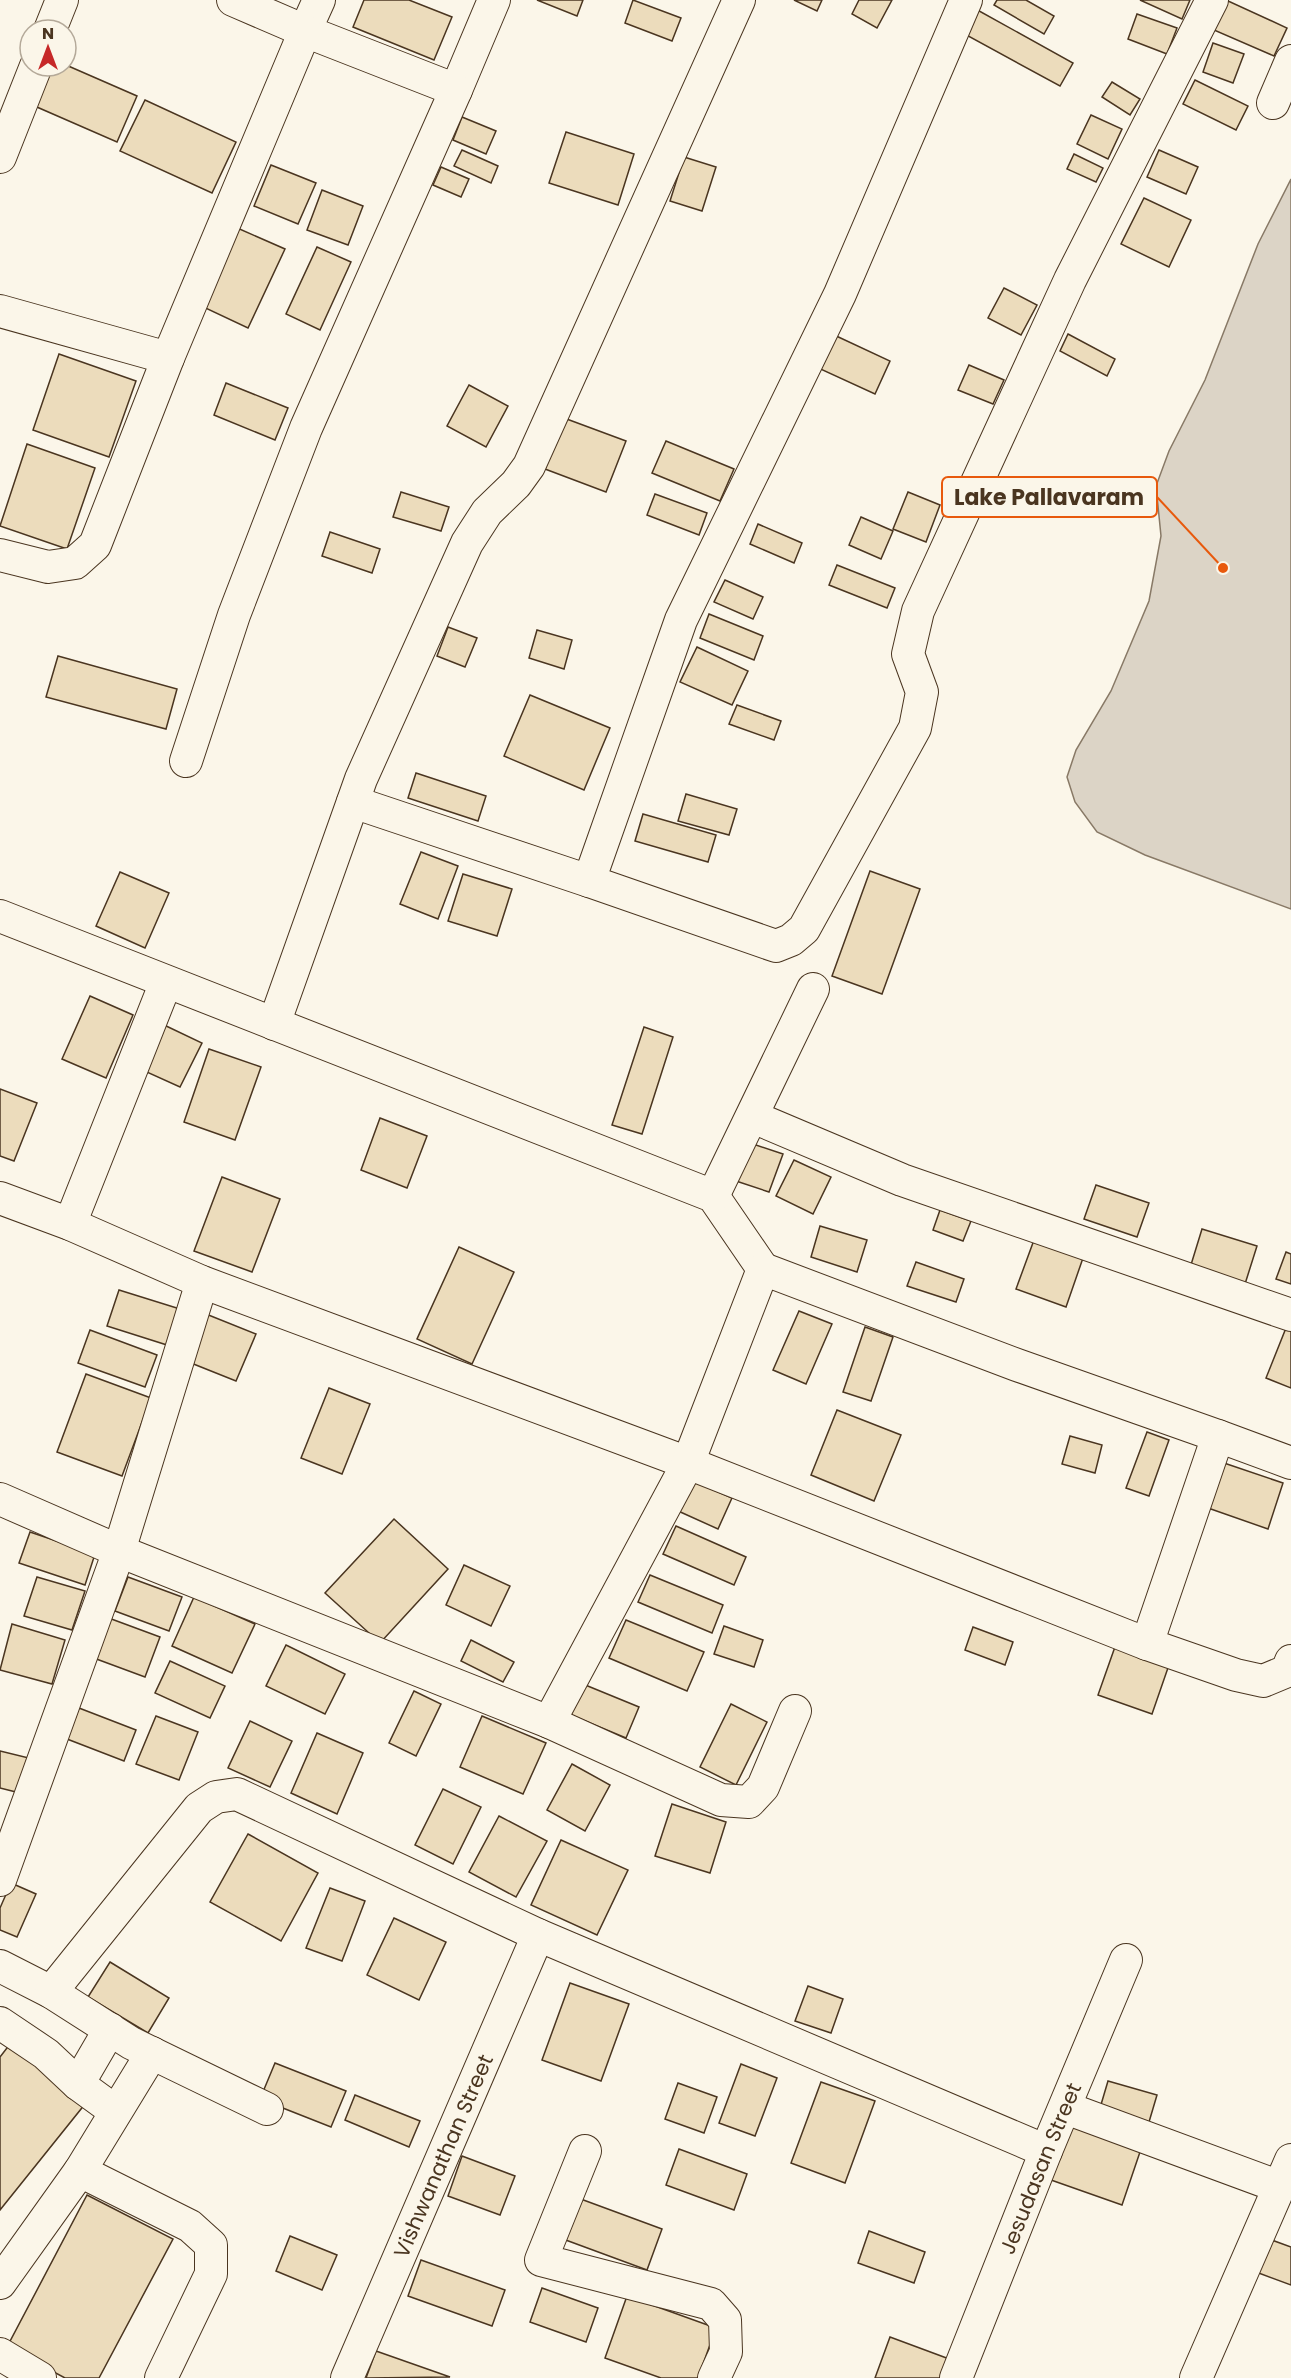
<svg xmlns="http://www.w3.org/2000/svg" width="1291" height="2378" viewBox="0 0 1291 2378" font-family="Poppins,sans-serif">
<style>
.water{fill:#dcd4c6;stroke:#887966;stroke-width:1.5}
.building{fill:#ecdcbc;stroke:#4a3520;stroke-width:1.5}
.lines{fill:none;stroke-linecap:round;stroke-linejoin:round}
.minor-casing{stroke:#4a3520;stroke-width:34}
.minor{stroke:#fbf6e9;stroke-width:32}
.labels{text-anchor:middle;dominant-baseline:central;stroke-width:4.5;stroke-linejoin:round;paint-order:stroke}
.street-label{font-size:21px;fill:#4a3520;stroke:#fbf6e9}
.leader{fill:none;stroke:#e8590c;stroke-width:2}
.callout-dot{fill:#e8590c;stroke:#fbf6e9;stroke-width:2}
.callout{fill:#fbf6e9;stroke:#e8590c;stroke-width:2}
.callout-label{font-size:22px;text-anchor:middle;font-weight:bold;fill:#4a3520}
</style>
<rect width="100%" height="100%" fill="#fbf6e9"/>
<!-- water -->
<polygon class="water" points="1291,179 1291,909 1145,855 1097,832 1075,802 1067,777 1076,750 1111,691 1149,601 1161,536 1156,486 1169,451 1205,380 1258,244"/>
<!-- building -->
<g class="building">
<polygon points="364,0 409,0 452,17 434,60 353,27"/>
<polygon points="537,0 583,0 577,16"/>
<polygon points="633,0 681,18 672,41 625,23"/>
<polygon points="794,0 822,0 817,11"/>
<polygon points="859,0 892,0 877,28 852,14"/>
<polygon points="997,0 1026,0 1054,16 1044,34 994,5"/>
<polygon points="1140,0 1190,0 1182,19"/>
<polygon points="1226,0 1287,28 1274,56 1207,27"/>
<polygon points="972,7 1073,63 1060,86 959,31"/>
<polygon points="1137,14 1177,28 1167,54 1128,39"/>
<polygon points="1213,43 1244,54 1233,83 1203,72"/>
<polygon points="66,65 137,96 117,142 30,104 47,66"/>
<polygon points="1195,80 1248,106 1236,130 1183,104"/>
<polygon points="1112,82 1140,99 1130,115 1102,97"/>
<polygon points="145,100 236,142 212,193 120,151"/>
<polygon points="1091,115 1122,129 1108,159 1077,144"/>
<polygon points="462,117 496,131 486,154 453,140"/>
<polygon points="566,132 634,154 618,205 549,183"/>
<polygon points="462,150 498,166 491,183 454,166"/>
<polygon points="1159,150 1198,167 1186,194 1147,177"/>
<polygon points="1074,154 1103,168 1096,182 1067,169"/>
<polygon points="684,157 716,167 702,211 670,201"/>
<polygon points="271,165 316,183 298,224 254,206"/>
<polygon points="441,167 469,179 461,197 433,185"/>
<polygon points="322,190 363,206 348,245 307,230"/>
<polygon points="1144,198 1191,220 1169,267 1121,244"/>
<polygon points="235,227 285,249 248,328 199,305"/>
<polygon points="317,247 351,262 320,330 286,314"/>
<polygon points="1004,288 1037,305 1021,335 988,318"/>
<polygon points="832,334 890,361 875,394 816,367"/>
<polygon points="1068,334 1115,359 1107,376 1060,351"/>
<polygon points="59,354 136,381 109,457 33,430"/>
<polygon points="969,365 1004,380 993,404 958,390"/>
<polygon points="226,383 288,408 275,440 214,415"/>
<polygon points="469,385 508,406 486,447 447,426"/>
<polygon points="564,418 626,441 606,492 545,469"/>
<polygon points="666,441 734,469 720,501 652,473"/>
<polygon points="27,444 95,468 67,549 0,526"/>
<polygon points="401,492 449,507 441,531 393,517"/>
<polygon points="908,492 940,505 926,542 893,529"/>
<polygon points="655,494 707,513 699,535 647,515"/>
<polygon points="861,517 893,531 881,559 849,545"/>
<polygon points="758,524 802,543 794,563 750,544"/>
<polygon points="330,532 380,549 372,573 322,556"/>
<polygon points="837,565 895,588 887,608 829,585"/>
<polygon points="725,580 763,597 753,619 714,602"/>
<polygon points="709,614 763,636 754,660 700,638"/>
<polygon points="448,627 477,638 465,667 437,656"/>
<polygon points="537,630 572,640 564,669 529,658"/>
<polygon points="697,647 748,671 732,705 680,682"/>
<polygon points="58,656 177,689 166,729 46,697"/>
<polygon points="530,695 610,728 584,790 504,756"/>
<polygon points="737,705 781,721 774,740 729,724"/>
<polygon points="416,773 486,796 478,821 408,798"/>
<polygon points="686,794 737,809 729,835 678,821"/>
<polygon points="643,814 716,835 708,862 635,841"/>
<polygon points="421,852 458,866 438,919 400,904"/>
<polygon points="870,871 920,889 882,994 832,976"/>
<polygon points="120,872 169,893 145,948 96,926"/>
<polygon points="463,874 512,889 497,936 448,921"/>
<polygon points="90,996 133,1015 106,1078 62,1059"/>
<polygon points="162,1024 202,1043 180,1087 140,1069"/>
<polygon points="644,1027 673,1037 642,1134 612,1125"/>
<polygon points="209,1049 261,1067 235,1140 184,1122"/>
<polygon points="0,1089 37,1103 14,1161 0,1156"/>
<polygon points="380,1118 427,1136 407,1188 361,1170"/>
<polygon points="750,1143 783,1154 769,1192 736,1181"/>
<polygon points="794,1160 831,1177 813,1214 776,1196"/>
<polygon points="222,1177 280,1199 252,1272 194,1251"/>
<polygon points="1096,1185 1149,1203 1137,1237 1084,1219"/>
<polygon points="940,1210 971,1221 963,1241 933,1230"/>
<polygon points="820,1226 867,1240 857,1272 811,1257"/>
<polygon points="1202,1229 1257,1246 1245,1284 1190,1268"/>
<polygon points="1034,1240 1083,1258 1066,1307 1016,1289"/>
<polygon points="459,1247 514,1272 472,1364 417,1339"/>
<polygon points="1286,1252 1291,1254 1291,1284 1276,1279"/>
<polygon points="916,1262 964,1279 956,1302 907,1286"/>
<polygon points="119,1290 180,1309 167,1345 107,1326"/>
<polygon points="799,1311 832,1324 806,1384 773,1370"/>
<polygon points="201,1312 256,1334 236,1381 181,1359"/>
<polygon points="1288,1323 1291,1324 1291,1388 1266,1378"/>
<polygon points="865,1327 893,1337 871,1401 843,1392"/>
<polygon points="90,1330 157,1355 145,1387 78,1363"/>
<polygon points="86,1374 151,1398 122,1476 57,1452"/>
<polygon points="329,1388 370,1404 342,1474 301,1458"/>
<polygon points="837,1410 901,1435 874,1501 811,1475"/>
<polygon points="1147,1432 1169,1440 1149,1496 1126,1488"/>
<polygon points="1070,1436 1102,1445 1095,1473 1062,1464"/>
<polygon points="1224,1463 1283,1483 1268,1529 1208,1508"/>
<polygon points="689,1479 732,1498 718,1529 676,1510"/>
<polygon points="394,1519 448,1569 380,1643 325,1593"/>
<polygon points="676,1526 746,1557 734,1585 663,1554"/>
<polygon points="30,1532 95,1554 85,1585 19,1563"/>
<polygon points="464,1565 510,1586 491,1626 446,1605"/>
<polygon points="650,1575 723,1605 712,1633 638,1602"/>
<polygon points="37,1577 85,1591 72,1630 24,1616"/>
<polygon points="128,1577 182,1597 169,1631 115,1611"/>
<polygon points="194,1597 255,1624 232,1673 172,1646"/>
<polygon points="106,1617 160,1637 145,1677 91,1657"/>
<polygon points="626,1620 704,1652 687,1691 609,1658"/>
<polygon points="12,1624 65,1640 52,1684 0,1670"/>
<polygon points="724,1626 763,1640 754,1667 714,1654"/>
<polygon points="973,1627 1013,1642 1005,1665 965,1650"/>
<polygon points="471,1640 514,1662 503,1682 461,1661"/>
<polygon points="1116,1644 1170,1662 1152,1714 1098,1695"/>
<polygon points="286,1645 345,1674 325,1714 266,1686"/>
<polygon points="170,1661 225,1686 210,1718 155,1693"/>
<polygon points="578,1682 639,1707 626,1738 566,1713"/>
<polygon points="414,1691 441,1704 416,1756 389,1743"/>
<polygon points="731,1704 767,1722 736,1785 700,1767"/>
<polygon points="79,1708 136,1730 124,1761 67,1739"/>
<polygon points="156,1716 198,1732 179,1780 136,1764"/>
<polygon points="482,1716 546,1743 523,1794 460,1767"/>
<polygon points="250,1721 292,1741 270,1787 228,1768"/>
<polygon points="317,1733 363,1753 337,1814 291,1793"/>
<polygon points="0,1751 37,1760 28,1795 0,1788"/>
<polygon points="572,1764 610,1785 585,1831 547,1810"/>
<polygon points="443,1789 481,1807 453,1864 415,1845"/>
<polygon points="672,1804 726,1822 710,1873 655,1856"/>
<polygon points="499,1816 547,1841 516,1897 469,1872"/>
<polygon points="248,1834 318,1873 281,1941 210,1902"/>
<polygon points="561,1840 628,1870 597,1935 531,1905"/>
<polygon points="11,1883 36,1894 17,1937 0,1930 0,1908"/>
<polygon points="330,1888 365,1901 342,1961 306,1948"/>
<polygon points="394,1918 446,1942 419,2000 367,1975"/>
<polygon points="110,1962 169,1998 148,2033 88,1997"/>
<polygon points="570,1983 629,2004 601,2081 542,2060"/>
<polygon points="808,1986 843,1999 831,2033 795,2021"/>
<polygon points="10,2044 85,2104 0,2210 0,2057"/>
<polygon points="275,2063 346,2091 331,2127 260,2099"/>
<polygon points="741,2064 777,2078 755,2136 719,2123"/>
<polygon points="1108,2081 1157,2095 1149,2122 1100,2108"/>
<polygon points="821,2082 875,2101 845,2183 791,2163"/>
<polygon points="678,2083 717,2097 704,2133 665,2119"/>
<polygon points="355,2095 420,2121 409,2147 345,2120"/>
<polygon points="1070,2126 1141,2149 1122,2205 1051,2180"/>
<polygon points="679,2149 747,2174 734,2210 666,2185"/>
<polygon points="462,2156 515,2176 500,2215 448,2196"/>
<polygon points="87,2195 173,2239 99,2378 65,2378 7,2347"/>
<polygon points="578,2198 662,2229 647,2270 563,2239"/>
<polygon points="869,2231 925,2252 914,2283 858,2263"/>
<polygon points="290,2236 337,2255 322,2290 276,2271"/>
<polygon points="1269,2239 1291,2247 1291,2285 1256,2272"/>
<polygon points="421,2260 505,2290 492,2326 408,2296"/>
<polygon points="542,2288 598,2308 586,2342 530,2322"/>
<polygon points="627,2296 716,2328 698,2378 661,2378 605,2358"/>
<polygon points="890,2337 960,2363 954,2378 875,2378"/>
<polygon points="376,2351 450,2377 366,2378"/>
</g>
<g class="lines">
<!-- minor casing -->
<g class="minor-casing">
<g id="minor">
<polyline points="319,0 305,31 456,90 494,0"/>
<polyline points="50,30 62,0"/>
<polyline points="1273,103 1291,61"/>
<polyline points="0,157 36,66"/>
<polyline points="0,311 168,358"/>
<polyline points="0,555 48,567 75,563 95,545 168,358 305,31 233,0"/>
<polyline points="186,761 234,615 306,428 456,90"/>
<polyline points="353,802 589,881 681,620 840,294 966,0"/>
<polyline points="589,881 776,946 791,940 804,929 915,728 922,692 908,654 918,611 1070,280 1212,0"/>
<polyline points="0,916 713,1196 763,1269"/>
<polyline points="274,1024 361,779 467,543 487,512 516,484 529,466 739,0"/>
<polyline points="753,1117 902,1180 1291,1315"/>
<polyline points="713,1196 813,989"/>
<polyline points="0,1198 70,1224 202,1282 688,1463 1147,1644 1236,1675 1263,1681 1287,1671 1291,1661"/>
<polyline points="70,1224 166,982"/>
<polyline points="1218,1436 1291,1463"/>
<polyline points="0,1499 119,1551 549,1722 688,1463 763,1269 1017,1365 1218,1436 1147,1644"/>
<polyline points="549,1722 721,1800 749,1802 763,1787 795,1711"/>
<polyline points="0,1880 119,1551 202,1282"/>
<polyline points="0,1966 51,1992 131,2043 267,2109"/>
<polyline points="51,1992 199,1808 216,1797 237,1794 538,1935 1046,2151"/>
<polyline points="0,2023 46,2054 78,2084 115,2111"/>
<polyline points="78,2084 110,2029"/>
<polyline points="1066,2108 1280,2187"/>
<polyline points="585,2151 541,2260 711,2304 725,2320 726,2352 714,2378"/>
<polyline points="80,2171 190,2226 211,2245 211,2274 161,2378"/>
<polyline points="0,2283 80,2171 152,2053"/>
<polyline points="0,2354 40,2378"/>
<path id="s1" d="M347,2378L538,1935"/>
<path id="s2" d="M956,2378L1046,2151L1126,1960"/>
<polyline points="1196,2378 1291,2160"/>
</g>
</g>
<!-- minor -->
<use href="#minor" class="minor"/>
</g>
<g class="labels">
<!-- street labels -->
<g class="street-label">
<text stroke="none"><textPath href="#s1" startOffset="242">Vishwanathan Street</textPath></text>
<text stroke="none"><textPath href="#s2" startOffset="226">Jesudasan Street</textPath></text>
</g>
</g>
<!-- callouts -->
<path class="leader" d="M1223 568L1157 497"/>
<circle class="callout-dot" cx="1223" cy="568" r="6"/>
<rect class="callout" x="942" y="477" width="215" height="40" rx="6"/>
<g class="callout-label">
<text x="1049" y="505">Lake Pallavaram</text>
</g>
<!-- north arrow -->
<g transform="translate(48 48)"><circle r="28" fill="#fbf6e9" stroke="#b4a999" stroke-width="1.5"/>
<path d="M0-4.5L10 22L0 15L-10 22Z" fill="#c62828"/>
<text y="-9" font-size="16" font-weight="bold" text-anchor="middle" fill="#4a3520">N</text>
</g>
</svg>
